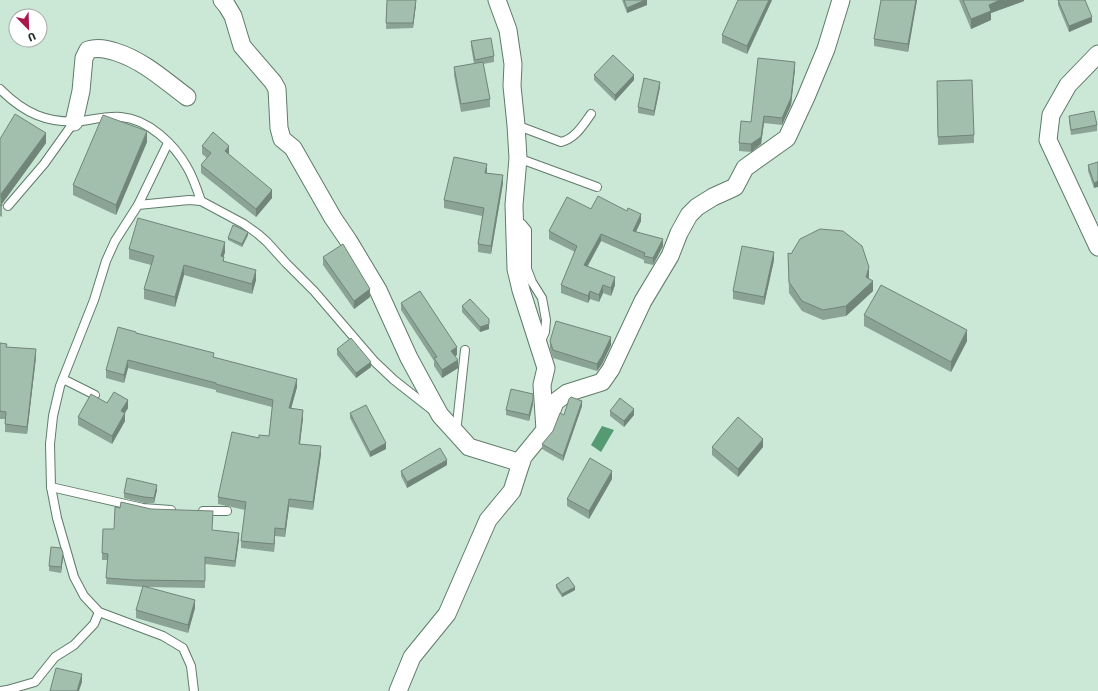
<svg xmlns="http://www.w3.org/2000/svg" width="1098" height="691" viewBox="0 0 1098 691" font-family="Signika,sans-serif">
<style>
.water{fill:#549a73}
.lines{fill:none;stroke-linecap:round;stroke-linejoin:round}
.service-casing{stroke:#607b6b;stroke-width:10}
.minor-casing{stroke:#607b6b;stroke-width:19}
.service{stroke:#fff;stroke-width:8}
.minor{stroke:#fff;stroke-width:17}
.wall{fill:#8ba394}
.shaded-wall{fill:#718578}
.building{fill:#a2beac;stroke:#718578}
</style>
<rect width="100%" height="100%" fill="#cae8d5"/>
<!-- water -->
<polygon class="water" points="602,426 614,430 601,452 591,445"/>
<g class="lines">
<!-- service casing -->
<g class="service-casing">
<g id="service">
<path d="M0,89C24,113 47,124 82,121C95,119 108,116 121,117C148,119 174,144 187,167C193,177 197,189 201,201"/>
<path d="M516,125L561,142C575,139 583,125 591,114"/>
<polyline points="518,158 597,187"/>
<polyline points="138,205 168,143"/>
<polyline points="8,206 44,164 74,122"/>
<polyline points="515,221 522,224 527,230 527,269 532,282 542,298 546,320 545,332 540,343"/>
<polyline points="63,379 95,395"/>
<polyline points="456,433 465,350"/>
<polyline points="51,487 143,508 171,510"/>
<polyline points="203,511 227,511"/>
<polyline points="0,691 7,690 35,682 55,657 74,645 94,624 99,612"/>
<polyline points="194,691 191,666 183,648 163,636 99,612 84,596 74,577 57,518 51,487 50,444 53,416 60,386 94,300 106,261 115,241 138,205 189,200 201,201 244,224 258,234 267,242 286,263 314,291 375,362 394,380 431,409"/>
</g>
</g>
<!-- minor casing -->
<g class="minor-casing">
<g id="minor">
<polyline points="222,0 227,6 233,16 242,46 273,82 277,89 279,128 282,139 293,148 333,218 348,240 378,290 409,358 440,415 469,447 521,463 523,457 545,430 542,385 546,368 521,290 516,269 514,205 518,158 516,125 512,86 513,64 508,30 497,0"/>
<polyline points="1098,54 1068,85 1051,115 1048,140 1098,247"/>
<path d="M74,122L81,91L84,58L88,50C98,47 106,49 116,52C144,61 164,80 187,97"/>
<polyline points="547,424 555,402 567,393 602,382 611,369 643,301 670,256 679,233 689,215 697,207 713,197 735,187 745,168 787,138 806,97 826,49 841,0"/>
<polyline points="398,691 412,657 447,614 488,520 512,491 521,463"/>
</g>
</g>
<!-- service -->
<use href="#service" class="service"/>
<!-- minor -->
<use href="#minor" class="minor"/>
</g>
<!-- wall -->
<g class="wall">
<polygon points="387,0 416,4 413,28 386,29"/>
<polygon points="622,0 647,0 647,5 627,13"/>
<polygon points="772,0 747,54 722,43 722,35"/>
<polygon points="881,0 917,0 908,52 874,46 874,39"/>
<polygon points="959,0 1024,0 1024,1 991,13 991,20 971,29"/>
<polygon points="1058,0 1092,22 1069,32 1058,5"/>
<polygon points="471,41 494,56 494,62 483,64 490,99 490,107 461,112 454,75 454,67 474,64 471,46"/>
<polygon points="795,69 791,105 782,125 764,123 761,144 751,152 739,151 739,143 751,122"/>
<polygon points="594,75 634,80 615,101 594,80"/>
<polygon points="660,87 654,116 638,113 638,107"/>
<polygon points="937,89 974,135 974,143 938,145"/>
<polygon points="1069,116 1097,125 1097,131 1071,135 1069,121"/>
<polygon points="0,139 46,143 2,204 2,217 0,216"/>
<polygon points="147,142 116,215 73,195 73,185"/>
<polygon points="202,146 229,153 228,155 272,198 256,217 201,173 201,165 207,158 202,154"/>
<polygon points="1098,162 1094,188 1088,171 1088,165"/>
<polygon points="487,173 503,183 491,254 478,252 478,244 482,216 444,208 444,200"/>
<polygon points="591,209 641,221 636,232 663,246 653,265 644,263 644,260 601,241 588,266 615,285 611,296 603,293 599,302 590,299 588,303 561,293 561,285 575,252 549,239 549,231"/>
<polygon points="248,235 242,247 228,240 228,238"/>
<polygon points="129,249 225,252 223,257 224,261 256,280 252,294 184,275 175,307 144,299 144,289 151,265 129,259"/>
<polygon points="788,253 869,278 873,291 846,316 823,320 802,311 789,293"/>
<polygon points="323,257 370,297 354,309 323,265"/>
<polygon points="774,260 764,305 733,299 733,291"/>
<polygon points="401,303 457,355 455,356 458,368 442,378 434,366 434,361 401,310"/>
<polygon points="462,306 489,329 480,332 462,312"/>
<polygon points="864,315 967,341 951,372 864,326"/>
<polygon points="136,333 214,357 297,387 291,409 303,418 300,444 321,454 313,510 289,507 285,537 275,536 274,552 241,548 241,541 245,510 218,504 218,497 259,438 269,436 272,407 216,392 216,390 128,368 124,383 106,378 106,370"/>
<polygon points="550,341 611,345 602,364 597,371 553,358 550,349"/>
<polygon points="0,343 7,347 36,357 27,434 5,432 5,419 0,419"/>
<polygon points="337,349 371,367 356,378 337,355"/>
<polygon points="107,403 128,408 125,413 125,421 112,444 78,425 78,417"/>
<polygon points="533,404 529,421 506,415 506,410"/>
<polygon points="582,406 563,461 542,449 542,444 553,431 564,415"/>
<polygon points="610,411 634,415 624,427 610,416"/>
<polygon points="350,413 386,449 370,457 350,418"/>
<polygon points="712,447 763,447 738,477 712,455"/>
<polygon points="447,465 407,488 401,476 401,471"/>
<polygon points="612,479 589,519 567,506 567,499"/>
<polygon points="157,490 154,503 144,503 124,498 124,493"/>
<polygon points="114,529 212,530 239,539 235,567 205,564 205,588 146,587 195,608 188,633 136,618 136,610 143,587 106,584 108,560 102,560 102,553"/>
<polygon points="63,558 61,573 49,571 49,566"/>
<polygon points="556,585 575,590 562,597 556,588"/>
</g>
<!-- shaded-wall -->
<g class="shaded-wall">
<polygon points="416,0 416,4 413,28 413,23"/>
<polygon points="645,0 647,0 647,5 627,13 627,8"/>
<polygon points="769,0 772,0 747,54 747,46"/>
<polygon points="916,0 917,0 908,52 908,44"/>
<polygon points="1000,0 1024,0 1024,1 991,13 991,20 971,29 971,19 989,5"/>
<polygon points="1092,17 1092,22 1069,32 1069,26"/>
<polygon points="795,62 795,69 791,105 782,125 782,118"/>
<polygon points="634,75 634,80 615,101 615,95"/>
<polygon points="660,82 660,87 654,116 654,111"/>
<polygon points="764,116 764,123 761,144 751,152 751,144"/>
<polygon points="147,131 147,142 116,215 116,205"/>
<polygon points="46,133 46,143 1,205 1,194"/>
<polygon points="229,146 229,153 225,159 225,151"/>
<polygon points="487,164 487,172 485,181 485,173"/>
<polygon points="503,175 503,183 491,254 491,246"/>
<polygon points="1098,181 1098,187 1094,188 1094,183"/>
<polygon points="272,190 272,198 256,217 256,209"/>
<polygon points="641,214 641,221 633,238 633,231"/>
<polygon points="248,232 248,235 242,247 242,244"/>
<polygon points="601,234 601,241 584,272 584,265"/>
<polygon points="663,239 663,246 653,265 653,258"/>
<polygon points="225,242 225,252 221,266 221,256"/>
<polygon points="774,252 774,260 764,305 764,297"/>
<polygon points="184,265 184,275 175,307 175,297"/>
<polygon points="869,267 869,278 867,287 873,281 873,291 846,316 846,306 866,277"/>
<polygon points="256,270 256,280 252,294 252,284"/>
<polygon points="615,277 615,285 611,296 611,288"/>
<polygon points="603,285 603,293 599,302 599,295"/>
<polygon points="370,289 370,297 354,309 354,301"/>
<polygon points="590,291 590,299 588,303 588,296"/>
<polygon points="489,324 489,329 480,332 480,327"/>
<polygon points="967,330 967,341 951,372 951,362"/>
<polygon points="611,337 611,345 602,364 597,371 597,364"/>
<polygon points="457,347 457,355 451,358 451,351"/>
<polygon points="36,349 36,357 27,434 27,427"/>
<polygon points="128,360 128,368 124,383 124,375"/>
<polygon points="458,360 458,368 442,378 442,370"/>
<polygon points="371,362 371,367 356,378 356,373"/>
<polygon points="297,379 297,387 289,416 289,408"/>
<polygon points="533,399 533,404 529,421 529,415"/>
<polygon points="128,400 128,408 121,419 121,411"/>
<polygon points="582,401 582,406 563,461 563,456"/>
<polygon points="634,409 634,415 624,427 624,421"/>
<polygon points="303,410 303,418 299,451 299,444"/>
<polygon points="125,413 125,421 112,444 112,436"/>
<polygon points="763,439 763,447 738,477 738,469"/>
<polygon points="386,443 386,449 370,457 370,452"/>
<polygon points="321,446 321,454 313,510 313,502"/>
<polygon points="447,460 447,465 407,488 407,482"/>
<polygon points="612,471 612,479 589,519 589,511"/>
<polygon points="157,485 157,490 154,503 154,498"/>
<polygon points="289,499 289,507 285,537 285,529"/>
<polygon points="275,528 275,536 274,552 274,544"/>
<polygon points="239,533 239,539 235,567 235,561"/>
<polygon points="63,553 63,558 61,573 61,567"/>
<polygon points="575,587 575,590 562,597 562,594"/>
<polygon points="195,600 195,608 188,633 188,625"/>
<polygon points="82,674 82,682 79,691 77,691"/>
</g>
<!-- building -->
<g class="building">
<polygon points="387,0 416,0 413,23 386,23"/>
<polygon points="624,0 645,0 627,8"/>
<polygon points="738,0 769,0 747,46 722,35"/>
<polygon points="881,0 916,0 908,44 874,39"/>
<polygon points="963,0 1000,0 989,5 991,11 971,19"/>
<polygon points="1058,0 1085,0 1092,17 1069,26"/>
<polygon points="491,38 494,56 475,60 471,41"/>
<polygon points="613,55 634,75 615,95 594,75"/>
<polygon points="758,58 795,62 791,98 782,118 764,116 761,137 751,144 739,143 741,121 751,122"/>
<polygon points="483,62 490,99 461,104 454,67"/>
<polygon points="644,78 660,82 654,111 638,107"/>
<polygon points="972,80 974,135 938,137 937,81"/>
<polygon points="1094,111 1097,125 1071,130 1069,116"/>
<polygon points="15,114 46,133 1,194 2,206 0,205 0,139"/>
<polygon points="103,115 147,131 116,205 73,185"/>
<polygon points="213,132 229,146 225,151 272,190 256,209 201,165 211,153 202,146"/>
<polygon points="454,157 487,164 485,173 503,175 491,246 478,244 484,208 444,200"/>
<polygon points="1098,162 1098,181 1094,183 1088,165"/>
<polygon points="598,196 627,211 628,208 641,214 633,231 663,239 653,258 644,256 645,253 601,234 584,265 615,277 611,288 603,285 599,295 590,291 588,296 561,285 577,246 549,231 567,197 591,209"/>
<polygon points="138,218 225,242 221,256 224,257 223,261 256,270 252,284 184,265 175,297 144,289 154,256 129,249"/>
<polygon points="233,225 248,232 242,244 228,238"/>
<polygon points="820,229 843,231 862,246 869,267 866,277 873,281 846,306 823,310 802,301 789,282 788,253 791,254 800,239"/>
<polygon points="343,244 370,289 354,301 323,257"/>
<polygon points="742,246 774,252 764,297 733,291"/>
<polygon points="881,285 967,330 951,362 864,315"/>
<polygon points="420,291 457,347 451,351 458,360 442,370 434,358 437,357 401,303"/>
<polygon points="470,299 489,319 489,324 480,327 462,306"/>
<polygon points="556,321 611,337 602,356 597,364 553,350 550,341"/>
<polygon points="118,327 136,332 136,333 214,353 213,357 297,379 289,408 303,410 299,444 321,446 313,502 289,499 285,529 275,528 274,544 241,541 246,502 218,497 232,432 259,438 259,435 269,436 273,400 216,384 216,383 128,360 124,375 106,370"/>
<polygon points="351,338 371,362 356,373 337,349"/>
<polygon points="0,343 7,344 6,347 36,349 27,427 5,424 6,412 0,411"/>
<polygon points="511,389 533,394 533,399 529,415 506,410"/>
<polygon points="114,392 128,400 121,411 125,413 112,436 78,417 91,394 107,403"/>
<polygon points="571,397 582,401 563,456 542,444 553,431 560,413 564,415 569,399"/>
<polygon points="620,398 634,409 624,421 610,411"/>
<polygon points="366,405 386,443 370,452 350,413"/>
<polygon points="738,417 763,439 738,469 712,447"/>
<polygon points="440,448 447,460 407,482 401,471"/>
<polygon points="590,458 612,471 589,511 567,499"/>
<polygon points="127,478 157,485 154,498 144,497 124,493"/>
<polygon points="121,502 151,509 213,511 212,530 239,533 235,561 205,557 205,581 134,580 106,578 108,554 102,553 103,529 114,529 115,507 120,508"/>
<polygon points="51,547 61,548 63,553 61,567 49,566"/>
<polygon points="568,577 575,587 562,594 556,585"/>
<polygon points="143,586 195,600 188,625 136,610"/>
<polygon points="56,668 82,674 77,691 50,691"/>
</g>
<!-- north arrow -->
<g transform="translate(28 28) rotate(157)"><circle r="19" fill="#ffffff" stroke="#a5a9a6"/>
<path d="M0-3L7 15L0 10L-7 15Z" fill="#a9164a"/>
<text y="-6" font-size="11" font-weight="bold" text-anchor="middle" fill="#1d2821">U</text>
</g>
</svg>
